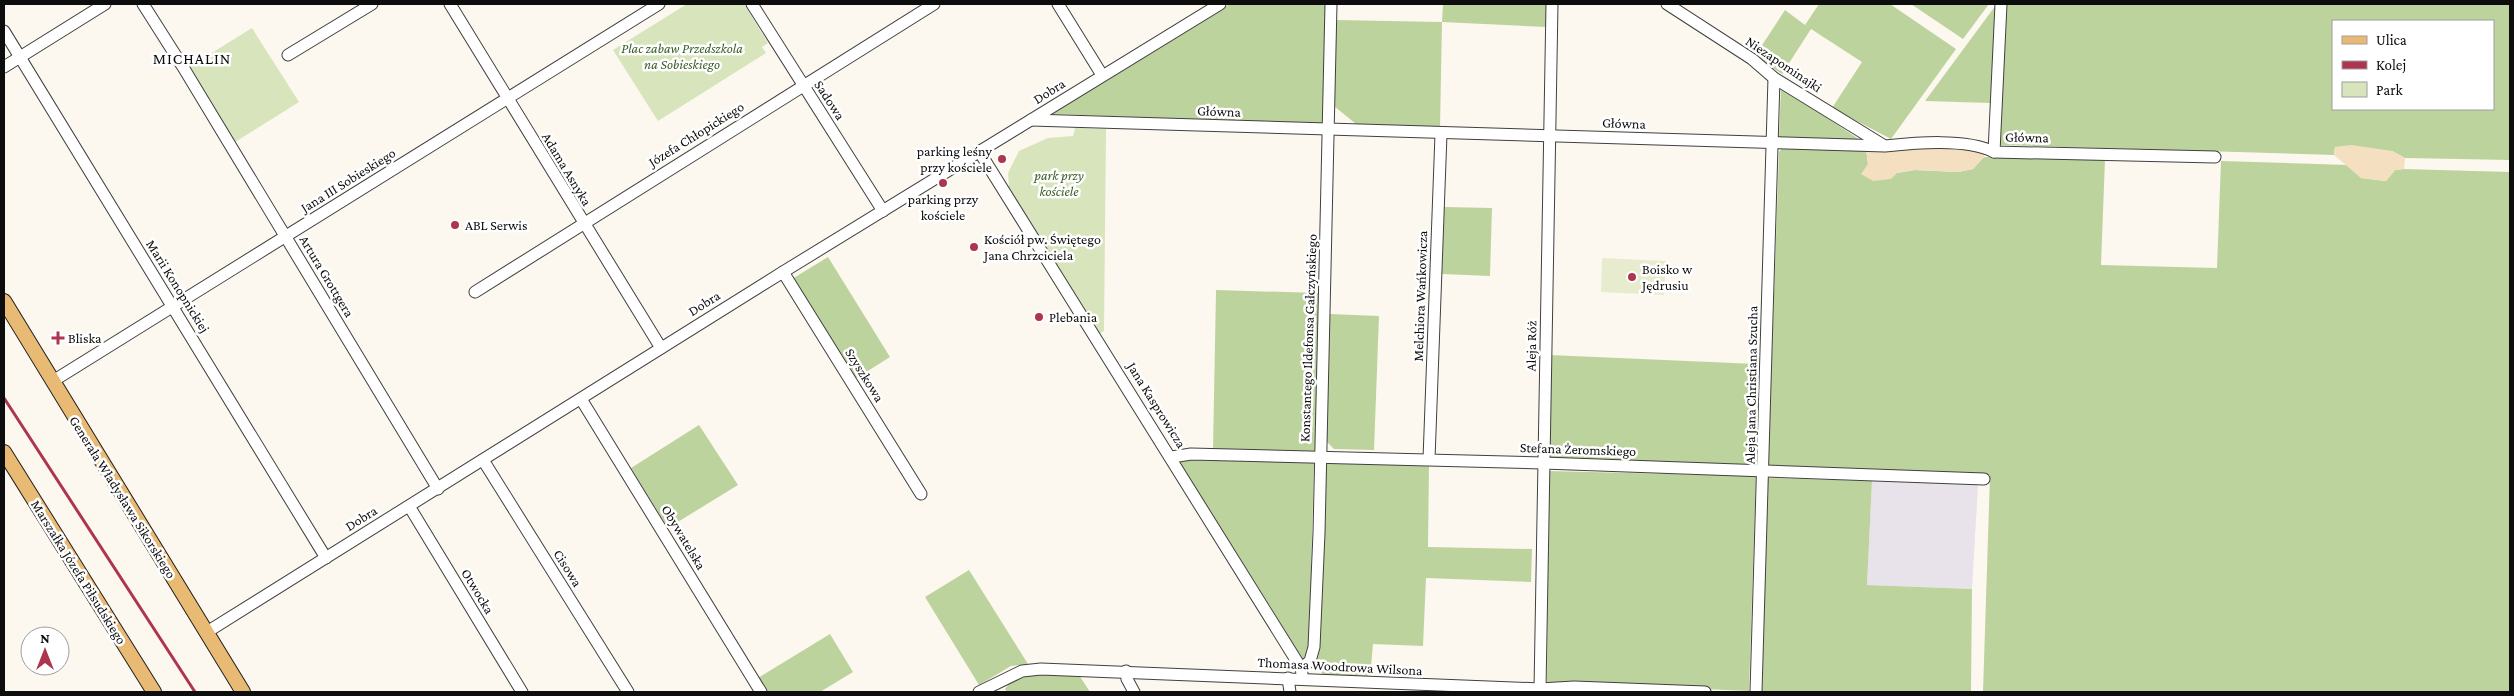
<svg xmlns="http://www.w3.org/2000/svg" width="2514" height="696" viewBox="0 0 2514 696" font-family="'Crimson Pro',serif">
<style>
.industrial{fill:#e8e2eb}
.green{fill:#d7e4bc}
.forest{fill:#bdd39d;fill-rule:evenodd}
.sand{fill:#f4e0c0}
.pitch{fill:#e6eccd}
.lines{fill:none;stroke-linecap:round;stroke-linejoin:round}
.minor-casing{stroke:#404040;stroke-width:13}
.major-casing{stroke:#1e1e1e;stroke-width:16}
.minor{stroke:#fff;stroke-width:11}
.major{stroke:#e9ba73;stroke-width:14}
.rail{stroke:#ad354d;stroke-width:3}
.poi-dot{fill:#ad354d;stroke:#fff;stroke-width:2}
.labels{text-anchor:middle;dominant-baseline:central;stroke-width:5;stroke-linejoin:round;paint-order:stroke}
.park-label{font-size:14px;font-style:italic;fill:#395d25;stroke:#fff}
.street-label{font-size:14px;fill:#0d0d0d;stroke:#fff}
.poi-label{font-size:14px;fill:#0d0d0d;stroke:#fff;text-anchor:start}
.quarter-label{font-size:16px;letter-spacing:1px;fill:#0d0d0d;stroke:#fff}
</style>
<rect width="100%" height="100%" fill="#fdf8ef"/>
<!-- industrial -->
<polygon class="industrial" points="1872,481 1974,484 1978,486 1972,589 1867,585"/>
<!-- green -->
<g class="green">
<polygon points="687,4 744,4 768,43 762,47 766,53 658,121 613,50"/>
<polygon points="252,28 299,102 235,142 189,67"/>
<polygon points="1075,128 1106,129 1104,331 1099,334 1009,188 1008,173 1019,151 1048,138 1073,136"/>
</g>
<!-- forest -->
<g class="forest">
<polygon points="1230,4 1326,4 1322,124 1054,114 1053,111"/>
<polygon points="1443,4 1547,4 1546,27 1442,22 1440,128 1356,124 1334,106 1336,20 1442,22"/>
<polygon points="1819,4 1890,4 1956,49 1891,139 1832,108 1862,62 1811,29 1782,74 1755,56 1785,10 1805,25"/>
<polygon points="1911,4 1989,4 1963,39"/>
<path d="M2006,4H2510V160L2405,158L2392,151L2335,147L2334,155L2000,145ZM2333,21H2493V109H2333Z"/>
<polygon points="1996,5 1990,103 1925,101"/>
<polygon points="1781,87 1860,140 1779,137"/>
<polygon points="1783,147 1866,149 1868,164 1897,173 1915,170 1958,172 1973,169 1984,157 2105,160 2101,265 2217,268 2221,161 2348,165 2361,178 2386,181 2395,170 2404,169 2510,172 2510,692 1983,692 1990,475 1768,468 1779,152"/>
<polygon points="1444,207 1492,208 1490,276 1442,274"/>
<polygon points="828,257 890,357 855,379 792,279"/>
<polygon points="1216,290 1319,293 1315,452 1213,449"/>
<polygon points="1330,314 1379,316 1374,450 1334,449 1326,441"/>
<polygon points="1550,355 1756,364 1753,465 1546,458"/>
<polygon points="699,425 738,485 668,528 631,468"/>
<polygon points="1178,460 1314,462 1309,654 1302,658"/>
<polygon points="1327,463 1429,465 1428,547 1532,549 1531,582 1426,578 1423,646 1373,644 1370,678 1325,677 1316,665 1322,468"/>
<polygon points="1548,471 1756,476 1749,691 1547,682"/>
<polygon points="1768,478 1872,481 1867,585 1972,589 1971,692 1762,692"/>
<polygon points="969,570 1028,664 1011,666 979,685 925,597"/>
<polygon points="830,634 853,672 820,692 767,692 758,678"/>
<path d="M1050,675H1079L1090,692H1007L1005,689C1015,674 1033,676 1050,675Z"/>
</g>
<!-- sand -->
<g class="sand">
<polygon points="2351,145 2392,151 2405,158 2404,169 2395,170 2386,181 2361,178 2334,155 2335,147"/>
<polygon points="1910,147 1983,151 1984,157 1973,169 1958,172 1915,170 1897,173 1891,179 1873,181 1861,174 1868,164 1866,149"/>
</g>
<!-- pitch -->
<polygon class="pitch" points="1602,258 1666,261 1664,295 1601,292"/>
<g class="lines">
<!-- minor casing -->
<g class="minor-casing">
<g id="minor">
<polyline points="143,4 183,67 438,489"/>
<polyline points="450,4 661,348"/>
<polyline points="752,4 883,211"/>
<polyline points="1058,4 1102,75"/>
<polyline points="1667,4 1752,59 1774,78 1883,145"/>
<polyline points="4,31 326,558"/>
<polyline points="288,55 372,4"/>
<polyline points="4,67 105,4"/>
<path d="M1031,120L1885,146C1915,143 1966,138 1994,152L2215,157"/>
<polyline points="979,151 1301,668 1302,674"/>
<polyline points="1994,152 2001,4"/>
<polyline points="783,272 921,494"/>
<polyline points="475,292 934,4"/>
<polyline points="53,381 659,4"/>
<polyline points="581,399 761,692"/>
<polyline points="1172,457 1191,454 1543,463 1984,479"/>
<polyline points="1429,459 1441,134"/>
<polyline points="483,460 628,692"/>
<polyline points="409,506 522,692"/>
<polyline points="207,632 783,272 1220,4"/>
<polyline points="1301,668 1310,661 1314,647 1319,533 1331,4"/>
<polyline points="1126,671 1127,679 1134,692"/>
<polyline points="1288,678 1290,692"/>
<polyline points="1540,689 1552,4"/>
<polyline points="979,692 1022,671 1041,669 1540,689 1574,687 1705,692"/>
<polyline points="1756,692 1774,78"/>
</g>
</g>
<!-- major casing -->
<g class="major-casing">
<g id="major">
<polyline points="4,301 243,692"/>
<polyline points="4,452 154,692"/>
</g>
</g>
<!-- minor -->
<use href="#minor" class="minor"/>
<!-- major -->
<use href="#major" class="major"/>
<!-- rail -->
<polyline class="rail" points="4,398 195,692"/>
</g>
<!-- markers -->
<g class="poi-dot">
<circle cx="1002" cy="159" r="5"/>
<circle cx="943" cy="183" r="5"/>
<circle cx="455" cy="225" r="5"/>
<circle cx="974" cy="247" r="5"/>
<circle cx="1632" cy="277" r="5"/>
<circle cx="1039" cy="317" r="5"/>
<path d="M55.5 330.5h5v5h5v5h-5v5h-5v-5h-5v-5h5z"/>
</g>
<g class="labels">
<!-- park labels -->
<g class="park-label">
<text x="682" y="48">Plac zabaw Przedszkola<tspan x="682" dy="16">na Sobieskiego</tspan></text>
<text x="1059" y="175">park przy<tspan x="1059" dy="16">kościele</tspan></text>
</g>
<!-- street labels -->
<g class="street-label">
<text transform="translate(1784 64) rotate(34)">Niezapominajki</text>
<text transform="translate(1049 91) rotate(-32)">Dobra</text>
<text transform="translate(830 100) rotate(57)">Sadowa</text>
<text transform="translate(1219 111) rotate(2)">Główna</text>
<text transform="translate(1624 123) rotate(2)">Główna</text>
<text transform="translate(696 134) rotate(-32)">Józefa Chłopickiego</text>
<text transform="translate(2027 137) rotate(1)">Główna</text>
<text transform="translate(567 169) rotate(59)">Adama Asnyka</text>
<text transform="translate(348 180) rotate(-32)">Jana III Sobieskiego</text>
<text transform="translate(327 276) rotate(59)">Artura Grottgera</text>
<text transform="translate(178 286) rotate(58)">Marii Konopnickiej</text>
<text transform="translate(1420 296) rotate(-88)">Melchiora Wańkowicza</text>
<text transform="translate(704 303) rotate(-32)">Dobra</text>
<text transform="translate(1308 338) rotate(-88)">Konstantego Ildefonsa Gałczyńskiego</text>
<text transform="translate(1531 346) rotate(-89)">Aleja Róż</text>
<text transform="translate(865 375) rotate(58)">Szyszkowa</text>
<text transform="translate(1751 385) rotate(-89)">Aleja Jana Christiana Szucha</text>
<text transform="translate(1157 405) rotate(58)">Jana Kasprowicza</text>
<text transform="translate(1578 449) rotate(2)">Stefana Żeromskiego</text>
<text transform="translate(123 497) rotate(58)">Generała Władysława Sikorskiego</text>
<text transform="translate(361 518) rotate(-32)">Dobra</text>
<text transform="translate(684 537) rotate(59)">Obywatelska</text>
<text transform="translate(568 568) rotate(58)">Cisowa</text>
<text transform="translate(79 572) rotate(58)">Marszałka Józefa Piłsudskiego</text>
<text transform="translate(478 591) rotate(59)">Otwocka</text>
<text transform="translate(1340 666) rotate(3)">Thomasa Woodrowa Wilsona</text>
</g>
<!-- poi labels -->
<g class="poi-label">
<text x="992" y="151" text-anchor="end">parking leśny<tspan x="992" dy="16">przy kościele</tspan></text>
<text x="943" y="199" text-anchor="middle">parking przy<tspan x="943" dy="16">kościele</tspan></text>
<text x="465" y="225">ABL Serwis</text>
<text x="984" y="239">Kościół pw. Świętego<tspan x="984" dy="16">Jana Chrzciciela</tspan></text>
<text x="1642" y="269">Boisko w<tspan x="1642" dy="16">Jędrusiu</tspan></text>
<text x="1049" y="317">Plebania</text>
<text x="68" y="338">Bliska</text>
</g>
<!-- quarter labels -->
<g class="quarter-label">
<text x="192" y="58">MICHALIN</text>
</g>
</g>
<!-- border -->
<rect width="2514" height="696" fill="none" stroke="#0d0d0d" stroke-width="10"/>
<!-- legend -->
<rect x="2332" y="20" width="162" height="90" fill="#ffffff" stroke="#9e9e9e"/>
<rect x="2342" y="36" width="25" height="8" fill="#e9ba73" stroke="#9e9e9e"/>
<text x="2376" y="45" font-size="15" fill="#0d0d0d">Ulica</text>
<rect x="2342" y="61" width="25" height="8" fill="#ad354d" stroke="#9e9e9e"/>
<text x="2376" y="70" font-size="15" fill="#0d0d0d">Kolej</text>
<rect x="2342" y="82" width="25" height="15" fill="#d7e4bc" stroke="#9e9e9e"/>
<text x="2376" y="95" font-size="15" fill="#0d0d0d">Park</text>
<!-- north arrow -->
<g transform="translate(45 651)"><circle r="24" fill="#ffffff" stroke="#9e9e9e"/>
<path d="M0-4L9 19L0 12L-9 19Z" fill="#ad354d"/>
<text y="-8" font-size="14" font-weight="bold" text-anchor="middle" fill="#0d0d0d">N</text>
</g>
</svg>
